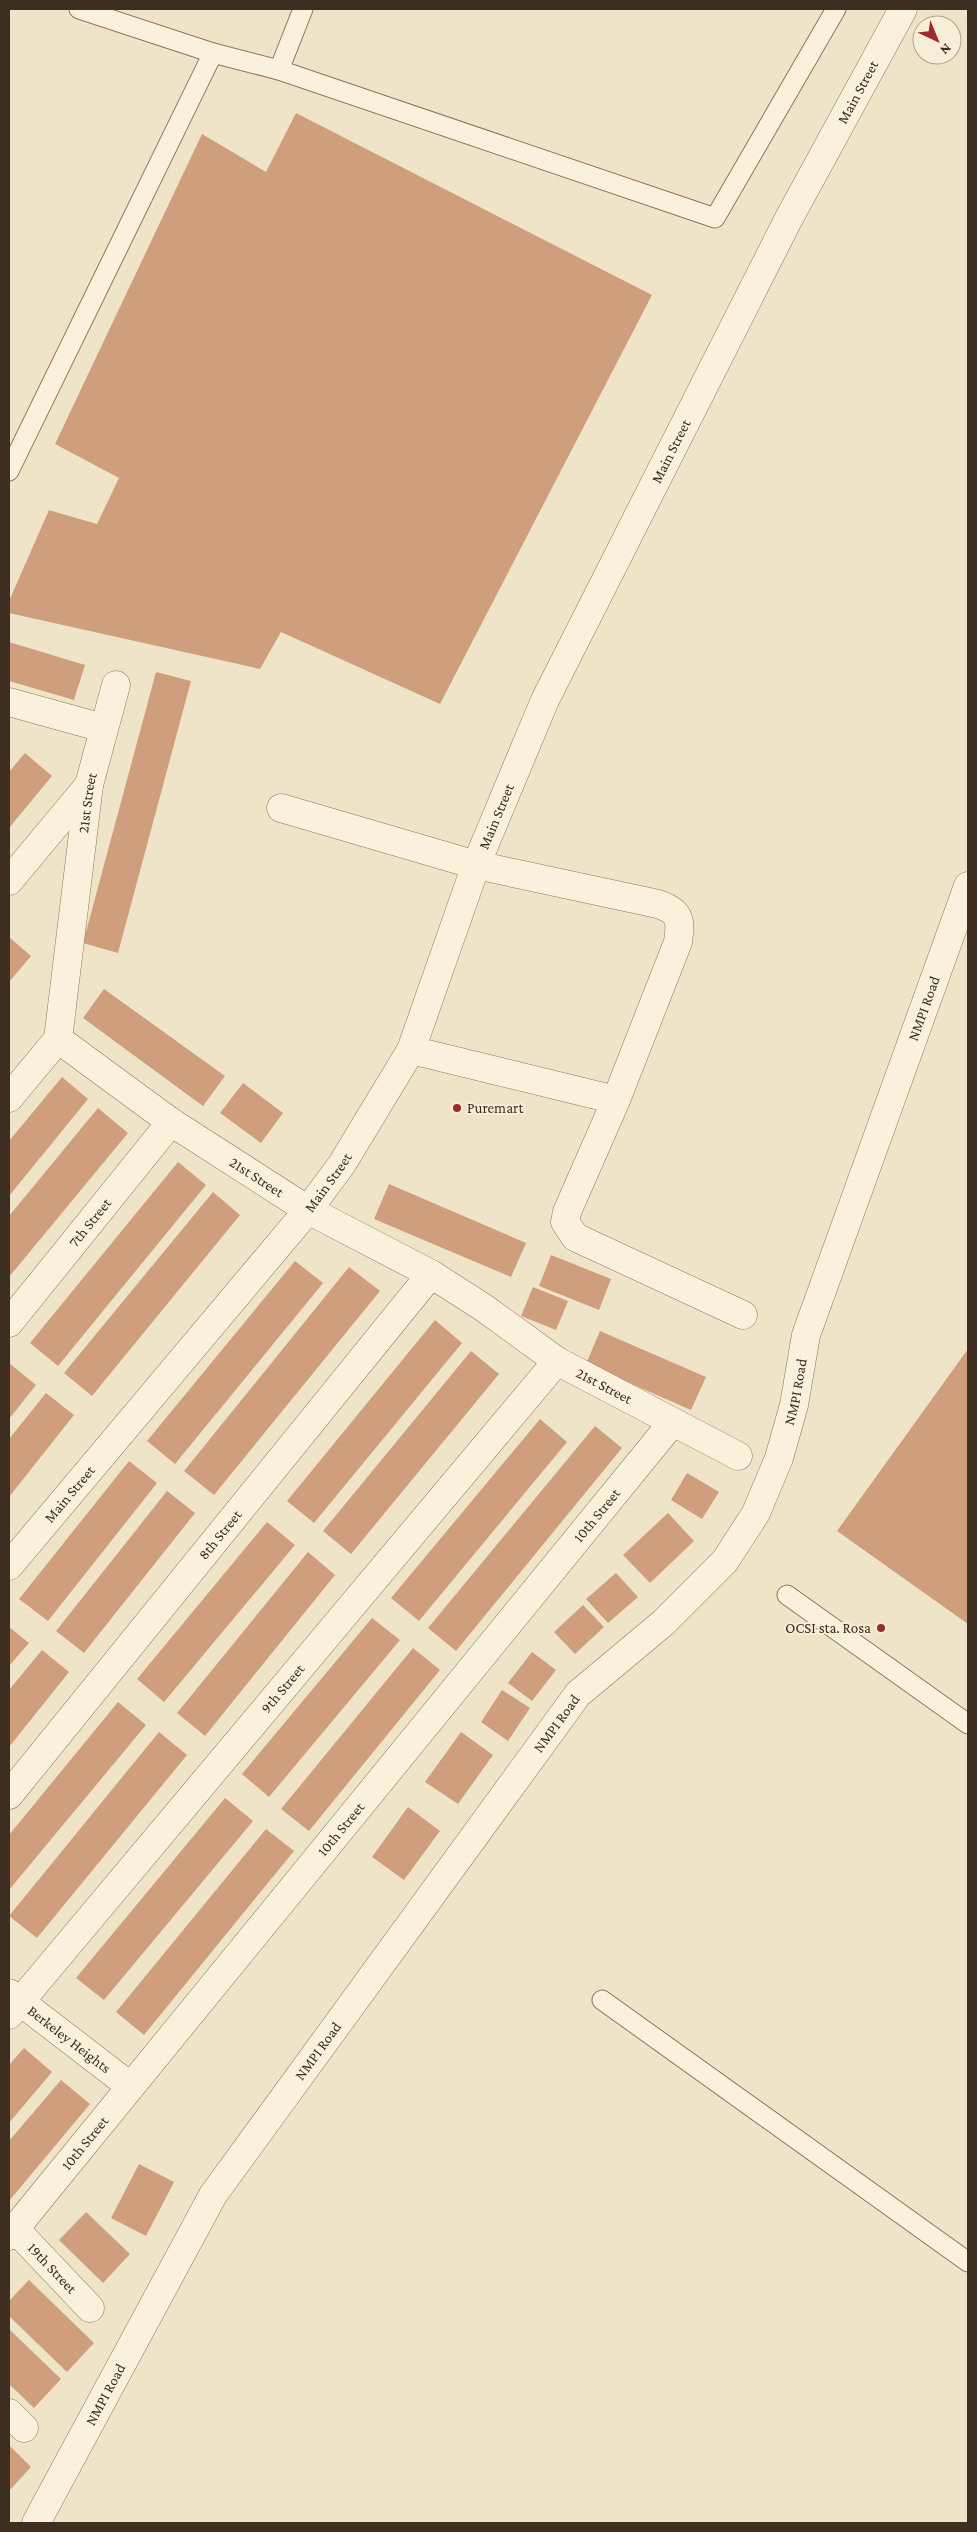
<svg xmlns="http://www.w3.org/2000/svg" width="977" height="2532" viewBox="0 0 977 2532" font-family="'Crimson Pro',serif">
<style>
.building{fill:#cf9f7d}
.lines{fill:none;stroke-linecap:round;stroke-linejoin:round}
.service-casing{stroke:#8d765c;stroke-width:21}
.minor-casing{stroke:#8d765c;stroke-width:29}
.service{stroke:#faf1dc;stroke-width:19}
.minor{stroke:#faf1dc;stroke-width:28}
.poi-dot{fill:#9e2a2b;stroke:#f7eed8;stroke-width:2}
.labels{text-anchor:middle;dominant-baseline:central;stroke-width:4;stroke-linejoin:round;paint-order:stroke}
.street-label{font-size:15px;fill:#3d2e20;stroke:#f7eed8}
.poi-label{font-size:15px;fill:#3d2e20;stroke:#f7eed8;text-anchor:start}
</style>
<rect width="100%" height="100%" fill="#f0e4c8"/>
<!-- building -->
<g class="building">
<polygon points="296,113 652,295 440,704 281,632 260,669 9,613 9,601 49,510 97,524 119,478 55,444 202,134 266,172"/>
<polygon points="9,642 85,665 74,700 9,681"/>
<polygon points="156,672 191,681 118,953 83,943"/>
<polygon points="25,753 52,776 9,828 9,772"/>
<polygon points="9,937 31,956 9,982"/>
<polygon points="104,989 225,1076 203,1106 83,1018"/>
<polygon points="62,1077 88,1099 9,1196 9,1141"/>
<polygon points="243,1083 283,1113 261,1143 220,1113"/>
<polygon points="98,1108 128,1133 9,1277 9,1216"/>
<polygon points="178,1162 206,1185 58,1366 30,1343"/>
<polygon points="389,1184 526,1243 511,1277 374,1219"/>
<polygon points="213,1192 240,1215 92,1396 64,1373"/>
<polygon points="551,1255 611,1279 599,1310 539,1286"/>
<polygon points="295,1261 323,1283 175,1464 147,1441"/>
<polygon points="349,1267 380,1291 214,1495 184,1471"/>
<polygon points="533,1287 568,1301 556,1330 521,1316"/>
<polygon points="435,1320 462,1343 314,1523 287,1501"/>
<polygon points="600,1331 706,1377 691,1410 586,1364"/>
<polygon points="968,1349 968,1624 837,1531"/>
<polygon points="471,1351 499,1374 351,1554 323,1531"/>
<polygon points="9,1363 36,1385 9,1419"/>
<polygon points="46,1393 74,1415 9,1497 9,1439"/>
<polygon points="540,1419 567,1442 419,1621 391,1598"/>
<polygon points="595,1426 622,1448 456,1651 428,1628"/>
<polygon points="129,1461 157,1483 48,1621 19,1599"/>
<polygon points="687,1473 719,1492 702,1519 671,1500"/>
<polygon points="167,1491 195,1513 84,1653 56,1631"/>
<polygon points="668,1513 694,1541 650,1583 623,1555"/>
<polygon points="267,1522 295,1545 164,1702 137,1679"/>
<polygon points="308,1552 335,1575 205,1736 177,1713"/>
<polygon points="616,1573 638,1597 608,1623 586,1599"/>
<polygon points="583,1605 604,1627 575,1654 554,1632"/>
<polygon points="372,1618 400,1640 269,1797 242,1774"/>
<polygon points="9,1627 29,1643 9,1666"/>
<polygon points="413,1648 440,1670 309,1831 281,1809"/>
<polygon points="42,1650 69,1672 9,1747 9,1690"/>
<polygon points="532,1652 556,1670 532,1701 508,1683"/>
<polygon points="502,1690 530,1708 508,1741 481,1722"/>
<polygon points="118,1702 146,1725 9,1890 9,1835"/>
<polygon points="159,1732 187,1755 37,1938 9,1916"/>
<polygon points="461,1732 493,1755 458,1804 425,1782"/>
<polygon points="225,1798 253,1821 104,2000 76,1978"/>
<polygon points="408,1807 440,1831 404,1880 372,1857"/>
<polygon points="266,1829 294,1851 144,2035 116,2012"/>
<polygon points="24,2048 52,2072 9,2123 9,2065"/>
<polygon points="61,2080 90,2104 9,2201 9,2141"/>
<polygon points="139,2164 174,2182 146,2236 111,2218"/>
<polygon points="86,2212 130,2254 103,2283 59,2240"/>
<polygon points="29,2280 94,2343 67,2372 9,2316 9,2301"/>
<polygon points="9,2329 61,2379 34,2408 9,2384"/>
<polygon points="9,2445 31,2467 9,2491"/>
</g>
<g class="lines">
<!-- service casing -->
<g class="service-casing">
<g id="service">
<polyline points="79,9 213,53 279,70 715,218 836,9"/>
<polyline points="279,70 303,9"/>
<polyline points="9,471 213,53"/>
<polyline points="787,1595 968,1724"/>
<polyline points="602,2000 968,2262"/>
</g>
</g>
<!-- minor casing -->
<g class="minor-casing">
<g id="minor">
<polyline points="9,702 103,728"/>
<path d="M281,808L476,865L658,904C681,912 681,920 678,942L616,1100L567,1212L565,1222L575,1237L743,1315"/>
<polyline points="9,881 89,785"/>
<path id="s1" d="M58,1039L171,1122L308,1210L431,1274L484,1308L557,1361L738,1456"/>
<path id="s2" d="M58,1039L89,785L116,685"/>
<polyline points="411,1050 616,1100"/>
<polyline points="9,1098 58,1039"/>
<path id="s3" d="M9,1323L171,1122"/>
<path id="s4" d="M9,1566L308,1210L342,1164L411,1050L476,865L545,700L788,220L903,9"/>
<path id="s5" d="M9,1795L431,1274"/>
<path id="s6" d="M9,1993L130,2086"/>
<path id="s7" d="M9,2015L557,1361"/>
<path id="s8" d="M15,2229L90,2308"/>
<path id="s9" d="M9,2236L672,1423"/>
<polyline points="9,2413 24,2428"/>
<path id="s10" d="M36,2523L213,2195L578,1694L663,1623L725,1561L756,1513L779,1458L794,1405L806,1335L968,886"/>
</g>
</g>
<!-- service -->
<use href="#service" class="service"/>
<!-- minor -->
<use href="#minor" class="minor"/>
</g>
<!-- markers -->
<g class="poi-dot">
<circle cx="457" cy="1108" r="5"/>
<circle cx="881" cy="1628" r="5"/>
</g>
<g class="labels">
<!-- street labels -->
<g class="street-label">
<text stroke="none"><textPath href="#s4" startOffset="1714">Main Street</textPath></text>
<text stroke="none"><textPath href="#s4" startOffset="1309">Main Street</textPath></text>
<text stroke="none"><textPath href="#s2" startOffset="238">21st Street</textPath></text>
<text stroke="none"><textPath href="#s4" startOffset="904">Main Street</textPath></text>
<text stroke="none"><textPath href="#s10" startOffset="1781">NMPI Road</textPath></text>
<text stroke="none"><textPath href="#s1" startOffset="242">21st Street</textPath></text>
<text stroke="none"><textPath href="#s4" startOffset="499">Main Street</textPath></text>
<text stroke="none"><textPath href="#s3" startOffset="129">7th Street</textPath></text>
<text stroke="none"><textPath href="#s1" startOffset="648">21st Street</textPath></text>
<text stroke="none"><textPath href="#s10" startOffset="1376">NMPI Road</textPath></text>
<text stroke="none"><textPath href="#s4" startOffset="94">Main Street</textPath></text>
<text stroke="none"><textPath href="#s9" startOffset="930">10th Street</textPath></text>
<text stroke="none"><textPath href="#s5" startOffset="335">8th Street</textPath></text>
<text stroke="none"><textPath href="#s7" startOffset="426">9th Street</textPath></text>
<text stroke="none"><textPath href="#s10" startOffset="956">NMPI Road</textPath></text>
<text stroke="none"><textPath href="#s9" startOffset="525">10th Street</textPath></text>
<text stroke="none"><textPath href="#s6" startOffset="76">Berkeley Heights</textPath></text>
<text stroke="none"><textPath href="#s10" startOffset="551">NMPI Road</textPath></text>
<text stroke="none"><textPath href="#s9" startOffset="120">10th Street</textPath></text>
<text stroke="none"><textPath href="#s8" startOffset="54">19th Street</textPath></text>
<text stroke="none"><textPath href="#s10" startOffset="146">NMPI Road</textPath></text>
</g>
<!-- poi labels -->
<g class="poi-label">
<text x="467" y="1108">Puremart</text>
<text x="871" y="1628" text-anchor="end">OCSI sta. Rosa</text>
</g>
</g>
<!-- border -->
<rect width="977" height="2532" fill="none" stroke="#3d2e20" stroke-width="20"/>
<!-- north arrow -->
<g transform="translate(937 40) rotate(136)"><circle r="24" fill="#f7eed8" stroke="#ada18e"/>
<path d="M0-4L9 19L0 12L-9 19Z" fill="#9e2a2b"/>
<text y="-8" font-size="14" font-weight="bold" text-anchor="middle" fill="#3d2e20">N</text>
</g>
</svg>
